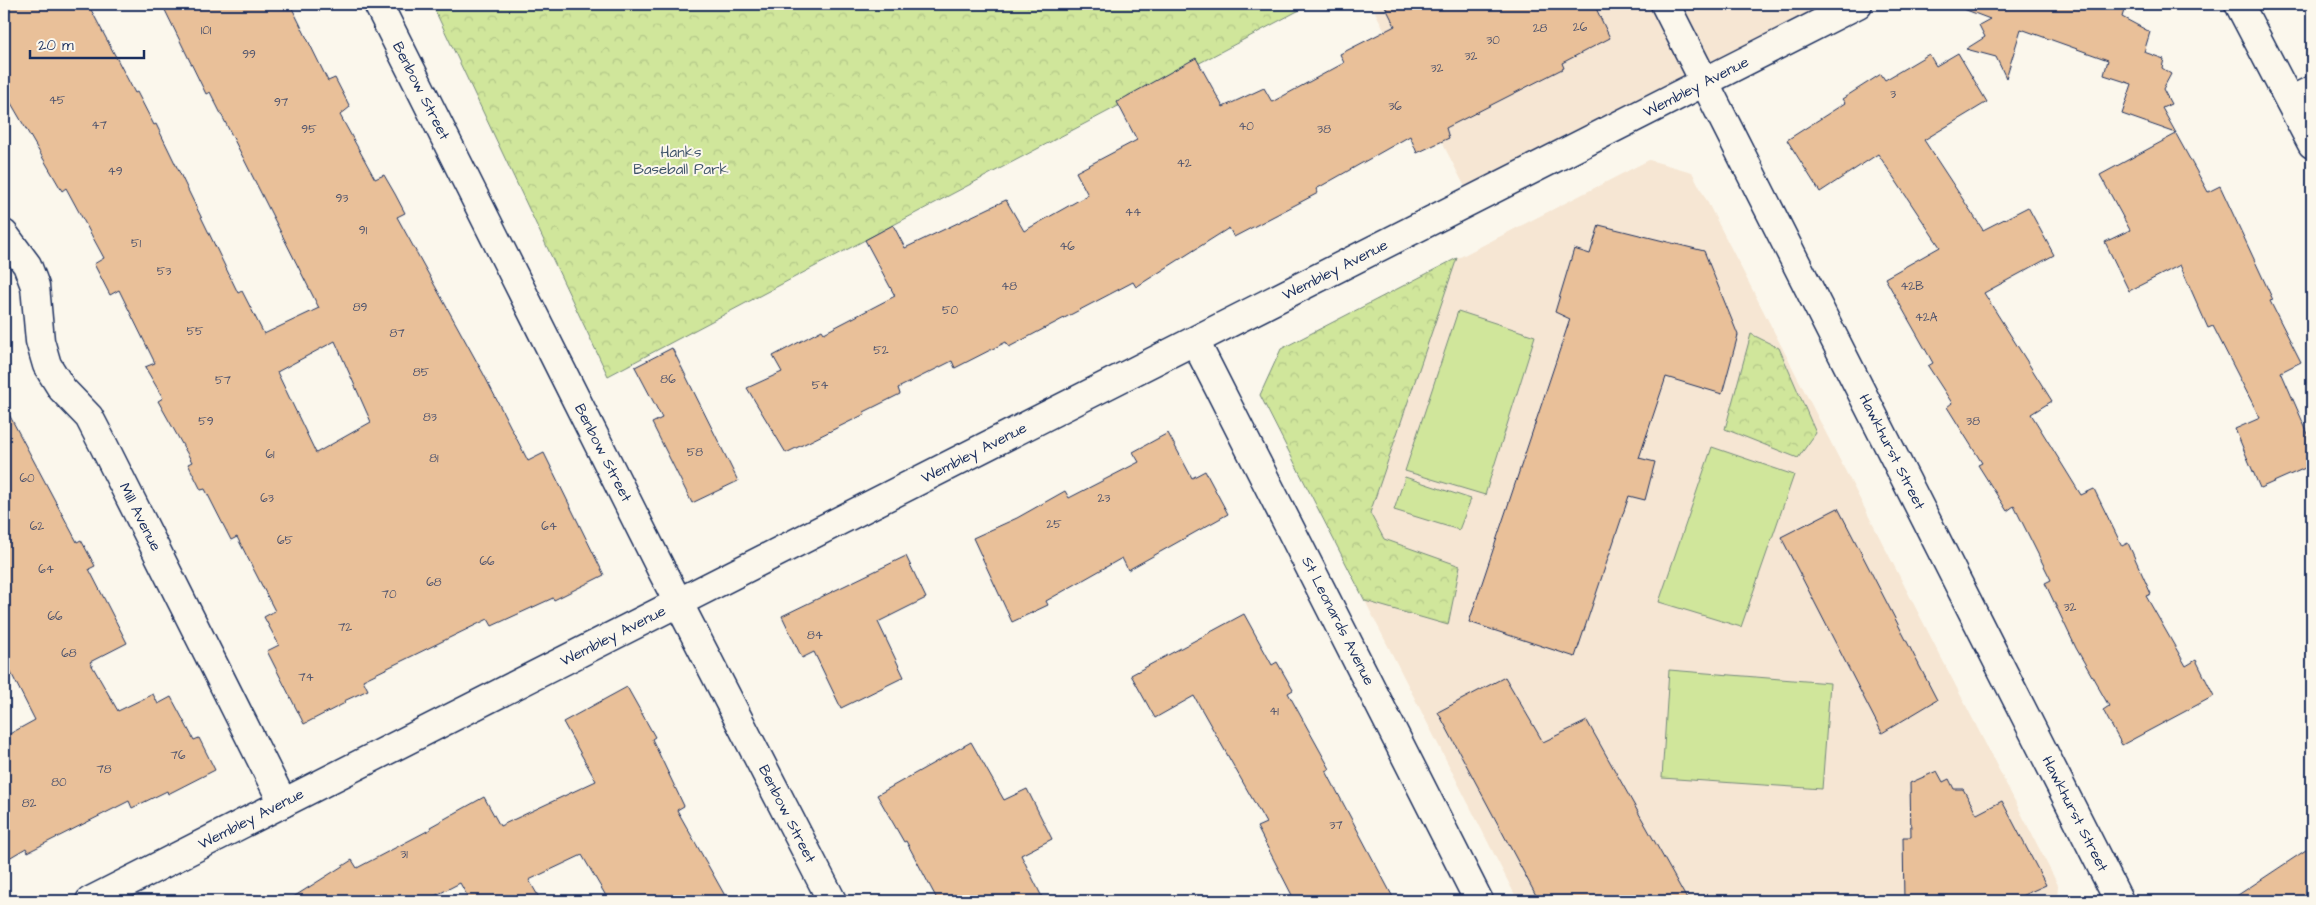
<svg xmlns="http://www.w3.org/2000/svg" width="2316" height="905" viewBox="0 0 2316 905" font-family="'Architects Daughter',sans-serif">
<style>
.built{fill:#f6e6d3}
.green{fill:#d0e69b;stroke:#768a7c}
.forest{fill:url(#forest-crowns);stroke:#768a7c}
.building{fill:#e9c099;stroke:#1b2f5e;fill-rule:evenodd}
.lines{fill:none;stroke-linecap:round;stroke-linejoin:round}
.minor-casing{stroke:#1b2f5e;stroke-width:31}
.major-casing{stroke:#1b2f5e;stroke-width:31}
.minor{stroke:#fbf7ec;stroke-width:28}
.major{stroke:#fbf7ec;stroke-width:28}
.labels{text-anchor:middle;dominant-baseline:central;stroke-width:4;stroke-linejoin:round;paint-order:stroke}
.number-label{font-size:12px;fill:#4e536d}
.street-label{font-size:15px;fill:#1b2f5e;stroke:#fbf7ec}
.park-label{font-size:15px;fill:#3f546a;stroke:#fbf7ec}
</style>
<defs>
<pattern id="forest-crowns" width="20" height="18" patternUnits="userSpaceOnUse" patternTransform="scale(1.25)"><rect width="20" height="18" fill="#d0e69b"/><path d="M2 6a3 3 0 1 1 6 0M12 15a3 3 0 1 1 6 0" fill="none" stroke="#b2c688"/></pattern>
</defs>
<rect width="100%" height="100%" fill="#fbf7ec"/>
<filter id="ink" filterUnits="userSpaceOnUse"><feTurbulence type="fractalNoise" baseFrequency=".02" numOctaves="2"/><feDisplacementMap in="SourceGraphic" scale="10" xChannelSelector="R" yChannelSelector="G"/><feConvolveMatrix kernelMatrix="1 2 1 2 8 2 1 2 1" color-interpolation-filters="sRGB"/></filter>
<g filter="url(#ink)">
<!-- built -->
<g class="built">
<polygon points="1371,4 1829,4 1466,189"/>
<polygon points="1649,160 1692,172 2058,885 2057,901 1518,901 1260,395 1281,349"/>
</g>
<!-- green -->
<g class="green">
<polygon points="1458,311 1535,336 1485,495 1405,471"/>
<polygon points="1712,447 1794,475 1741,627 1659,602"/>
<polygon points="1405,477 1471,499 1459,530 1394,510"/>
<polygon points="1669,670 1830,683 1822,789 1662,778"/>
</g>
<!-- forest -->
<g class="forest">
<polygon points="432,4 1311,4 608,376"/>
<polygon points="1457,258 1370,513 1384,539 1460,566 1448,625 1365,601 1260,395 1281,349"/>
<polygon points="1751,334 1779,348 1816,433 1798,458 1725,429"/>
</g>
<!-- building -->
<g class="building">
<path d="M4,4H88L135,93L137,92L154,125L156,124L238,293L242,291L264,334L319,308L210,92L206,94L162,4H290L328,81L335,78L350,107L340,115L375,179L384,175L395,194L405,213L397,217L483,373L528,461L544,453L604,575L554,600L553,598L492,626L488,619L363,680L368,690L344,701L345,703L304,724L267,651L279,645L264,617L275,611L237,537L231,540L205,489L201,490L188,464L192,462L158,401L163,398L145,367L155,363L119,290L110,295L94,264L104,258L66,188L62,191L4,91ZM335,341L371,422L316,453L277,372Z"/>
<polygon points="1384,4 1594,4 1610,38 1562,63 1564,68 1446,128 1449,138 1417,153 1410,136 1316,189 1318,193 1234,237 1229,228 1136,287 1133,282 1009,347 1006,342 955,368 952,361 898,388 900,394 864,412 865,414 786,453 747,388 782,372 773,356 822,330 824,333 895,296 865,240 893,225 905,248 1006,200 1024,231 1088,195 1076,172 1137,140 1117,102 1196,58 1223,107 1264,88 1272,102 1344,63 1340,54 1395,26"/>
<polygon points="1961,4 2126,4 2122,17 2150,32 2144,52 2164,59 2162,68 2171,74 2163,89 2171,104 2162,108 2176,133 2122,114 2132,84 2104,75 2108,60 2021,29 2006,78 1996,57 1966,49 1985,37 1979,25 1990,19 1961,8"/>
<polygon points="1958,53 1987,102 1924,140 1983,230 2028,207 2054,255 1984,293 2052,401 2031,414 2081,495 2094,489 2122,546 2128,543 2151,594 2146,596 2186,666 2196,660 2214,696 2122,745 2103,710 2109,706 2076,648 2045,583 2051,580 2014,506 2007,511 1978,465 1982,463 1947,407 1952,403 1928,366 1933,363 1885,278 1940,247 1878,154 1820,192 1787,140 1845,103 1842,99 1881,74 1885,80 1929,54 1936,66"/>
<polygon points="2176,134 2208,192 2220,186 2273,300 2270,301 2301,362 2281,372 2312,443 2312,465 2260,488 2235,429 2260,418 2213,326 2208,328 2180,265 2129,291 2105,242 2130,230 2100,175"/>
<polygon points="1599,225 1704,251 1738,335 1722,394 1666,377 1639,458 1655,462 1645,500 1629,496 1575,657 1469,622 1570,319 1555,312 1574,249 1590,254"/>
<polygon points="672,348 738,481 692,503 652,423 662,418 635,367"/>
<polygon points="4,405 77,542 81,540 95,566 89,569 127,643 90,662 118,711 153,694 158,704 171,697 194,740 199,738 215,770 168,794 167,791 132,808 129,801 28,852 26,848 4,861 4,737 35,720 4,659"/>
<polygon points="1168,433 1192,478 1205,471 1228,514 1128,570 1122,558 1046,601 1048,605 1012,622 973,538 1017,518 1065,491 1069,498 1139,462 1133,452"/>
<polygon points="1838,508 1937,700 1882,733 1781,537"/>
<polygon points="906,556 926,598 878,622 904,677 841,708 814,652 802,658 782,616"/>
<polygon points="1244,614 1272,665 1277,662 1293,690 1288,693 1330,769 1326,771 1395,901 1295,901 1257,827 1266,823 1194,696 1155,718 1131,675"/>
<polygon points="1505,677 1543,742 1587,721 1688,901 1539,901 1438,712"/>
<polygon points="627,687 655,737 652,739 684,806 677,810 728,901 609,901 582,855 529,880 541,901 470,901 460,883 425,901 287,901 352,860 357,868 431,829 430,827 484,797 500,826 596,781 563,722"/>
<polygon points="971,742 1004,800 1027,789 1052,839 1021,855 1044,901 938,901 906,841 904,842 877,795"/>
<polygon points="1937,771 1943,782 1949,779 1954,789 1963,789 1977,814 2002,801 2046,885 2010,901 1904,901 1903,837 1911,837 1910,783"/>
<polygon points="2312,846 2312,901 2229,901"/>
</g>
<g class="lines">
<!-- minor casing -->
<g class="minor-casing">
<g id="minor">
<polyline points="378,4 661,569 832,901"/>
<polyline points="1665,4 2119,901"/>
<polyline points="2290,101 2312,90"/>
<polyline points="4,234 27,265 35,286 40,341 47,365 62,389 89,417 104,446 283,803"/>
<polyline points="1195,341 1479,901"/>
<polyline points="90,901 1858,4"/>
</g>
</g>
<!-- major casing -->
<g class="major-casing">
<polyline id="major" points="2239,4 2312,144"/>
</g>
<!-- minor -->
<use href="#minor" class="minor"/>
<!-- major -->
<use href="#major" class="major"/>
</g>
</g>
<g class="labels">
<!-- number labels -->
<g class="number-label">
<text x="1580" y="27">26</text>
<text x="1540" y="28">28</text>
<text x="206" y="30">101</text>
<text x="1493" y="40">30</text>
<text x="249" y="54">99</text>
<text x="1471" y="56">32</text>
<text x="1437" y="68">32</text>
<text x="1893" y="94">3</text>
<text x="57" y="100">45</text>
<text x="281" y="102">97</text>
<text x="1395" y="106">36</text>
<text x="99" y="125">47</text>
<text x="1246" y="126">40</text>
<text x="309" y="129">95</text>
<text x="1324" y="129">38</text>
<text x="1184" y="163">42</text>
<text x="115" y="171">49</text>
<text x="342" y="198">93</text>
<text x="1133" y="212">44</text>
<text x="363" y="230">91</text>
<text x="136" y="243">51</text>
<text x="1067" y="246">46</text>
<text x="164" y="271">53</text>
<text x="1009" y="286">48</text>
<text x="1912" y="286">42B</text>
<text x="360" y="307">89</text>
<text x="950" y="310">50</text>
<text x="1926" y="317">42A</text>
<text x="195" y="331">55</text>
<text x="397" y="333">87</text>
<text x="881" y="350">52</text>
<text x="421" y="372">85</text>
<text x="668" y="379">86</text>
<text x="223" y="380">57</text>
<text x="820" y="385">54</text>
<text x="430" y="417">83</text>
<text x="206" y="421">59</text>
<text x="1973" y="421">38</text>
<text x="695" y="452">58</text>
<text x="270" y="454">61</text>
<text x="434" y="458">81</text>
<text x="27" y="478">60</text>
<text x="267" y="498">63</text>
<text x="1104" y="498">23</text>
<text x="1054" y="524">25</text>
<text x="37" y="526">62</text>
<text x="549" y="526">64</text>
<text x="285" y="540">65</text>
<text x="487" y="561">66</text>
<text x="46" y="569">64</text>
<text x="434" y="582">68</text>
<text x="389" y="594">70</text>
<text x="2070" y="607">32</text>
<text x="55" y="616">66</text>
<text x="345" y="627">72</text>
<text x="815" y="635">84</text>
<text x="69" y="653">68</text>
<text x="306" y="677">74</text>
<text x="1274" y="711">41</text>
<text x="178" y="755">76</text>
<text x="104" y="769">78</text>
<text x="59" y="782">80</text>
<text x="29" y="803">82</text>
<text x="1336" y="825">37</text>
<text x="404" y="854">31</text>
</g>
<!-- street labels -->
<g class="street-label">
<text transform="translate(1696 87) rotate(-27)">Wembley Avenue</text>
<text transform="translate(421 91) rotate(63)">Benbow Street</text>
<text transform="translate(1335 270) rotate(-27)">Wembley Avenue</text>
<text transform="translate(1892 452) rotate(63)">Hawkhurst Street</text>
<text transform="translate(603 453) rotate(63)">Benbow Street</text>
<text transform="translate(974 453) rotate(-27)">Wembley Avenue</text>
<text transform="translate(140 517) rotate(63)">Mill Avenue</text>
<text transform="translate(1338 621) rotate(63)">St Leonards Avenue</text>
<text transform="translate(613 636) rotate(-27)">Wembley Avenue</text>
<text transform="translate(787 814) rotate(63)">Benbow Street</text>
<text transform="translate(2075 814) rotate(63)">Hawkhurst Street</text>
<text transform="translate(251 819) rotate(-27)">Wembley Avenue</text>
</g>
<!-- park labels -->
<g class="park-label">
<text x="681" y="152">Hanks<tspan x="681" dy="17">Baseball Park</tspan></text>
</g>
</g>
<!-- margin -->
<rect width="2316" height="905" fill="none" stroke="#fbf7ec" stroke-width="20"/>
<rect x="10" y="10" width="2296" height="885" fill="none" stroke="#1b2f5e" stroke-width="2" filter="url(#ink)"/>
<!-- scale -->
<path d="M30 50v8h114v-8" fill="none" stroke="#1b2f5e" stroke-width="2.5"/>
<text x="38" y="50" font-size="15" fill="#1b2f5e" stroke="#fbf7ec" stroke-width="4" paint-order="stroke">20 m</text>
</svg>
